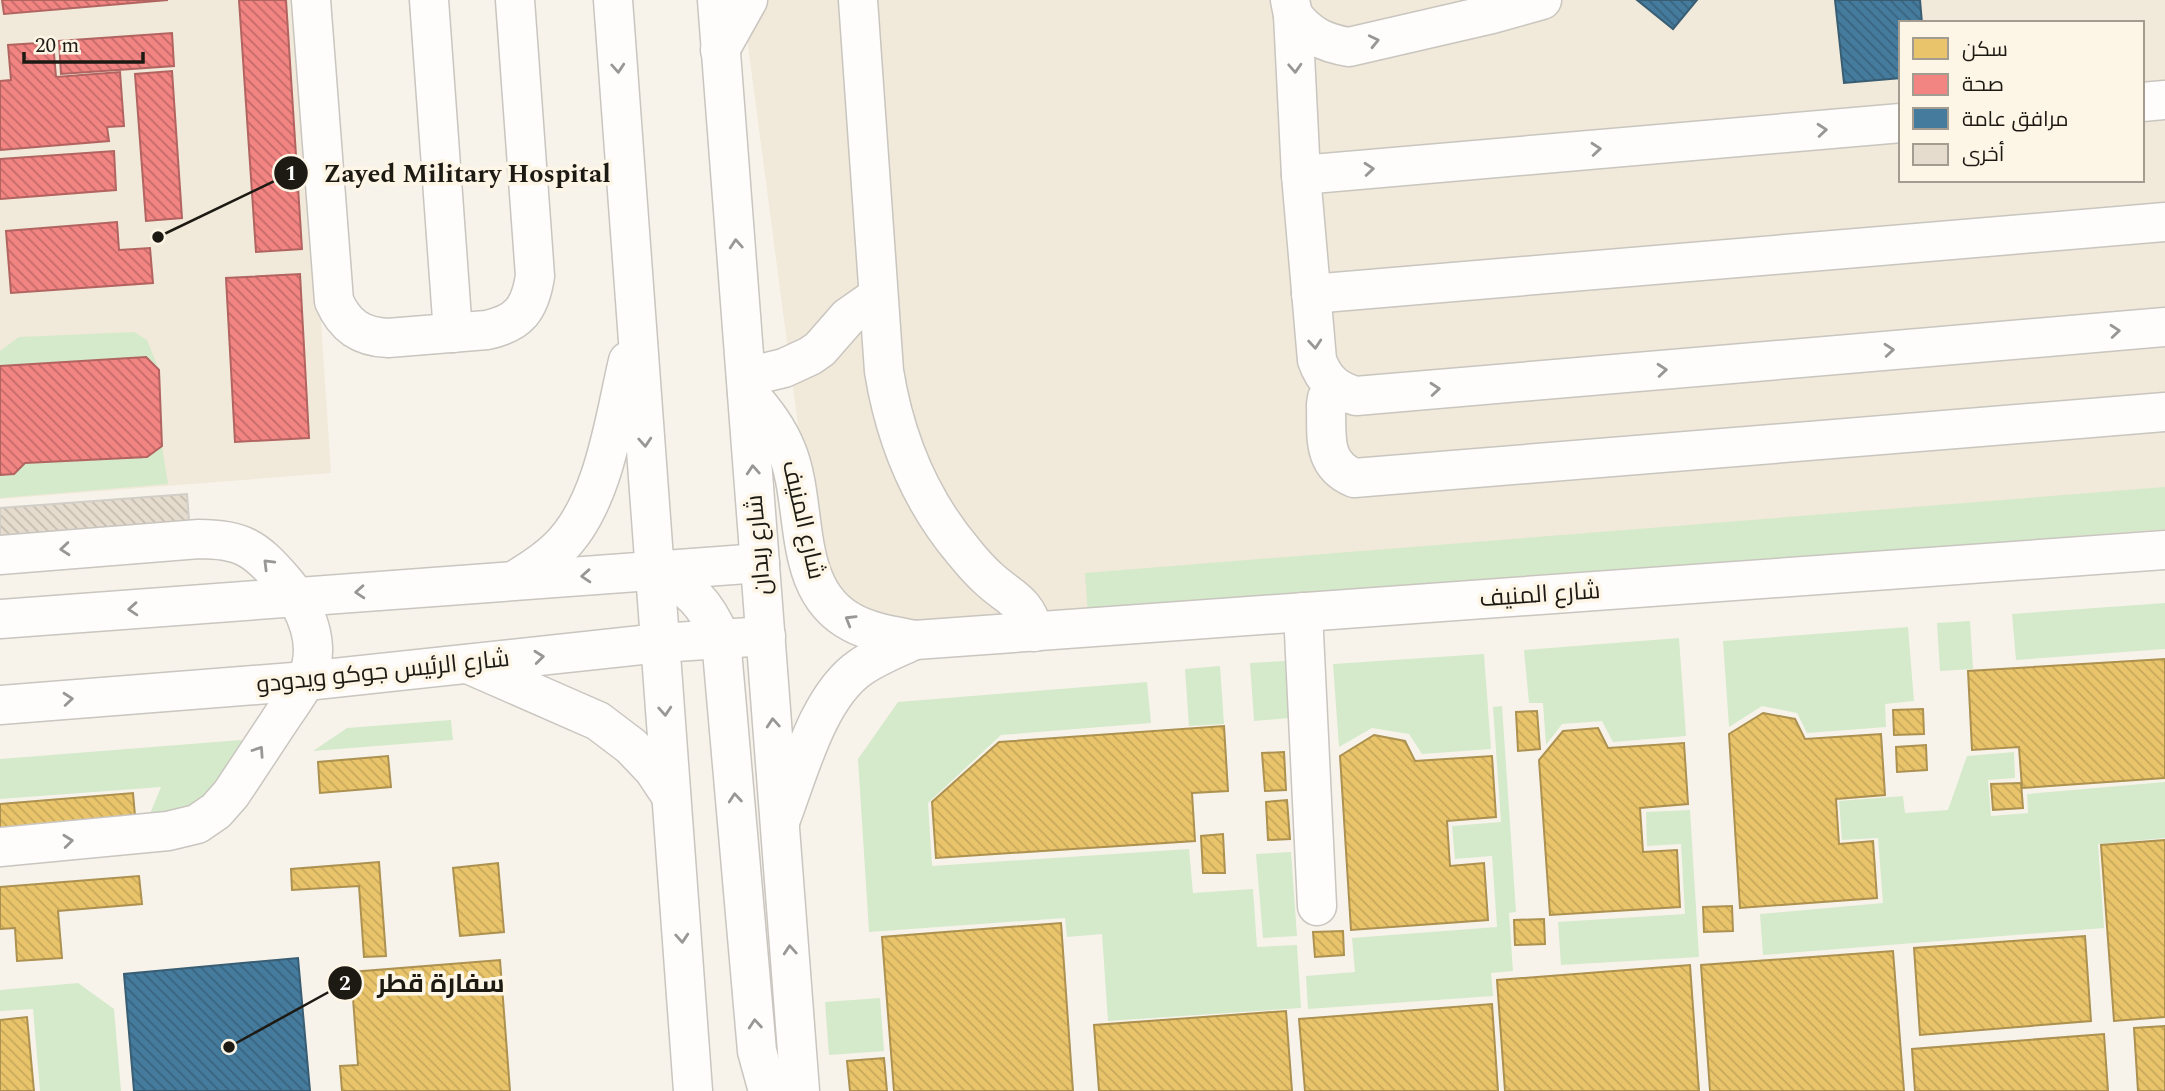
<svg xmlns="http://www.w3.org/2000/svg" width="2165" height="1091" viewBox="0 0 2165 1091" font-family="Spectral,Cairo,serif">
<style>
.built{fill:#f1e9d9;fill-rule:evenodd}
.grass{fill:#d5eaca}
.homes{fill:url(#homes-back-hatch);stroke:#ac9150;stroke-width:2}
.health{fill:url(#health-back-hatch);stroke:#b26461;stroke-width:2}
.public{fill:url(#public-back-hatch);stroke:#395e74;stroke-width:2}
.building{fill:url(#building-back-hatch);stroke:#d2cec8;stroke-width:2}
.lines{fill:none;stroke-linecap:round;stroke-linejoin:round}
.minor-casing{stroke:#c9c5bf;stroke-width:41}
.major-casing{stroke:#c9c5bf;stroke-width:41}
.minor{stroke:#fefdfc;stroke-width:38}
.major{stroke:#fefdfc;stroke-width:38}
.oneway{stroke:#999794}
.labels{text-anchor:middle;dominant-baseline:central;stroke-width:7;stroke-linejoin:round;paint-order:stroke}
.street-label{font-size:24px;fill:#1d1a14;stroke:#fdf5e5}
.leader{fill:none;stroke:#1d1a14;stroke-width:2.5}
.callout-dot{fill:#1d1a14;stroke:#fdf5e5;stroke-width:2.5}
.mark-label{font-size:21px;text-anchor:middle;font-weight:bold;fill:#fff}
.callout-label{font-size:26px;text-anchor:middle;font-weight:bold;fill:#1d1a14;stroke:#fdf5e5;stroke-width:7;stroke-linejoin:round;paint-order:stroke}
</style>
<defs>
<pattern id="homes-back-hatch" width="6" height="6" patternUnits="userSpaceOnUse" patternTransform="scale(1.75)"><rect width="6" height="6" fill="#e9c46a"/><path d="M-1 5l2 2M0 0l6 6M5-1l2 2" fill="none" stroke="#c7a85b"/></pattern>
<pattern id="health-back-hatch" width="6" height="6" patternUnits="userSpaceOnUse" patternTransform="scale(1.75)"><rect width="6" height="6" fill="#f28482"/><path d="M-1 5l2 2M0 0l6 6M5-1l2 2" fill="none" stroke="#c36b69"/></pattern>
<pattern id="public-back-hatch" width="6" height="6" patternUnits="userSpaceOnUse" patternTransform="scale(1.75)"><rect width="6" height="6" fill="#457b9d"/><path d="M-1 5l2 2M0 0l6 6M5-1l2 2" fill="none" stroke="#39647f"/></pattern>
<pattern id="building-back-hatch" width="6" height="6" patternUnits="userSpaceOnUse" patternTransform="scale(1.75)"><rect width="6" height="6" fill="#e5dccd"/><path d="M-1 5l2 2M0 0l6 6M5-1l2 2" fill="none" stroke="#c4bcaf"/></pattern>
</defs>
<rect width="100%" height="100%" fill="#f7f3eb"/>
<!-- built -->
<g class="built">
<polygon points="0,0 300,0 331,473 0,499"/>
<path d="M742,0H2165V533L956,622H896L838,599L808,484L798,426ZM1901,23H2142V180H1901Z"/>
</g>
<!-- grass -->
<g class="grass">
<polygon points="134,332 147,340 159,370 0,366 0,351 19,337"/>
<polygon points="162,446 168,484 0,498 0,475 14,474 25,463 146,457"/>
<polygon points="2165,487 2165,529 1088,615 1085,573"/>
<polygon points="2165,603 2165,649 2016,660 2012,614"/>
<polygon points="1970,621 1973,669 1940,671 1937,623"/>
<polygon points="1908,627 1914,701 1885,704 1886,727 1807,733 1797,713 1762,706 1729,727 1723,641"/>
<polygon points="1679,638 1686,736 1613,742 1602,721 1562,724 1546,745 1543,703 1529,703 1524,650"/>
<polygon points="1484,654 1491,749 1422,754 1409,734 1372,728 1339,747 1333,664"/>
<polygon points="1285,661 1289,718 1254,721 1250,663"/>
<polygon points="1220,666 1224,724 1189,726 1185,669"/>
<polygon points="1147,682 1151,723 1001,735 928,803 932,866 1189,849 1193,893 1253,889 1257,947 1297,945 1301,1008 1108,1021 1102,934 1067,937 1065,918 869,932 858,759 898,702"/>
<polygon points="1502,706 1516,912 1509,913 1513,971 1491,973 1493,996 1308,1009 1306,976 1355,972 1352,938 1497,927 1492,856 1455,859 1452,826 1501,822 1493,707"/>
<polygon points="451,720 453,740 313,751 347,728"/>
<polygon points="241,740 247,747 203,809 145,826 161,787 0,799 0,759"/>
<polygon points="2014,752 2015,778 1988,780 1991,816 2028,813 2027,794 2165,782 2165,838 2098,844 2104,928 1763,955 1760,914 1883,903 1878,838 1842,840 1839,801 1903,796 1905,813 1948,810 1967,756"/>
<polygon points="1690,810 1699,957 1561,965 1558,922 1685,914 1681,844 1647,846 1646,812"/>
<polygon points="1291,852 1297,936 1263,938 1256,854"/>
<polygon points="78,983 114,1009 121,1091 40,1091 33,1009 0,1011 0,990"/>
<polygon points="880,998 884,1051 829,1055 825,1002"/>
</g>
<!-- homes -->
<g class="homes">
<polygon points="2165,659 2165,778 2022,788 2019,747 1972,750 1968,671"/>
<polygon points="1923,709 1924,734 1894,735 1893,710"/>
<polygon points="1537,711 1540,749 1518,751 1516,712"/>
<polygon points="1763,713 1795,719 1805,739 1881,734 1885,795 1836,799 1839,844 1873,841 1877,898 1740,908 1729,734"/>
<polygon points="1224,726 1228,791 1192,793 1195,841 936,858 932,802 999,742"/>
<polygon points="1598,728 1608,748 1684,743 1688,804 1640,808 1643,852 1677,850 1680,907 1550,915 1539,760 1563,731"/>
<polygon points="1374,735 1405,741 1415,761 1492,756 1496,817 1447,821 1450,866 1484,863 1488,920 1351,930 1340,756"/>
<polygon points="1926,745 1927,770 1897,772 1896,747"/>
<polygon points="1284,752 1286,790 1265,791 1262,753"/>
<polygon points="388,756 391,787 320,793 318,762"/>
<polygon points="2021,783 2023,808 1993,810 1991,784"/>
<polygon points="133,793 136,827 0,838 0,804"/>
<polygon points="1287,800 1290,839 1268,840 1266,802"/>
<polygon points="1223,834 1225,873 1203,873 1201,836"/>
<polygon points="2165,840 2165,1017 2114,1021 2101,845"/>
<polygon points="379,862 386,956 364,957 359,886 292,890 291,869"/>
<polygon points="498,863 504,932 460,936 453,868"/>
<polygon points="139,876 142,904 58,911 62,958 17,961 15,928 0,929 0,887"/>
<polygon points="1732,906 1733,931 1704,932 1703,907"/>
<polygon points="1544,919 1545,944 1515,945 1514,920"/>
<polygon points="1061,923 1073,1091 894,1091 882,937"/>
<polygon points="1343,931 1344,955 1315,957 1313,932"/>
<polygon points="2085,936 2091,1021 1920,1035 1914,948"/>
<polygon points="1893,951 1904,1091 1710,1091 1701,965"/>
<polygon points="500,960 510,1091 342,1091 340,1066 358,1065 351,972"/>
<polygon points="1690,965 1699,1091 1505,1091 1497,980"/>
<polygon points="1492,1004 1498,1091 1305,1091 1299,1019"/>
<polygon points="1286,1011 1292,1091 1099,1091 1094,1025"/>
<polygon points="27,1017 34,1091 0,1091 0,1020"/>
<polygon points="2165,1026 2165,1091 2138,1091 2134,1028"/>
<polygon points="2104,1034 2108,1091 1915,1091 1912,1049"/>
<polygon points="884,1058 887,1091 850,1091 847,1061"/>
</g>
<!-- health -->
<g class="health">
<polygon points="2,0 168,0 4,14"/>
<polygon points="239,0 286,0 302,249 256,252"/>
<polygon points="172,33 174,66 61,74 59,41"/>
<polygon points="53,42 56,77 120,72 124,126 107,127 109,141 0,150 0,81 11,80 8,45"/>
<polygon points="172,71 182,218 146,221 135,74"/>
<polygon points="114,151 116,190 0,199 0,159"/>
<polygon points="117,222 119,250 150,248 153,283 11,293 6,231"/>
<polygon points="300,274 309,438 235,442 226,278"/>
<polygon points="146,357 159,370 162,446 147,457 25,463 14,474 0,475 0,366"/>
</g>
<!-- public -->
<g class="public">
<polygon points="1637,0 1697,0 1673,29"/>
<polygon points="1835,0 1920,0 1922,23 1901,23 1901,78 1844,83"/>
<polygon points="298,958 310,1091 134,1091 124,974"/>
</g>
<!-- building -->
<polygon class="building" points="187,494 190,534 0,549 0,508"/>
<g class="lines">
<!-- minor casing -->
<g class="minor-casing">
<g id="minor">
<path d="M311,0L334,301C345,326 361,337 388,338L487,330C519,323 530,309 535,276L515,0"/>
<polyline points="429,0 453,333"/>
<path d="M858,0L884,371C895,439 919,499 964,552C972,562 981,572 990,580C1011,599 1026,601 1034,632"/>
<path d="M1290,0L1293,15L1301,175L1317,360C1324,380 1335,390 1356,396L2165,327"/>
<path d="M1293,15C1308,35 1324,43 1349,47L1492,14L1542,0"/>
<polyline points="720,50 748,0"/>
<polyline points="2142,102 2165,100"/>
<polyline points="1301,175 1901,123"/>
<polyline points="1311,294 2165,222"/>
<polyline points="746,377 784,368 810,356 820,349 848,317 878,296"/>
<path d="M1335,388L1327,398L1326,405C1327,435 1321,464 1354,478L2165,412"/>
<path d="M747,392C763,409 777,427 786,449C810,505 789,590 853,623C872,633 894,636 915,640L2165,550"/>
<path d="M0,555L199,539C241,539 255,548 282,579C306,606 324,647 305,682C297,696 287,709 278,723C262,747 247,770 231,794L216,811L197,824L168,831L0,847"/>
<polyline points="1303,612 1317,906"/>
<polyline points="0,619 760,563"/>
<polyline points="0,705 306,681 660,643 766,636"/>
<path d="M781,819C799,772 818,696 861,667C877,656 897,648 915,640"/>
</g>
</g>
<!-- major casing -->
<g class="major-casing">
<g id="major">
<polyline points="613,0 693,1091"/>
<polyline points="717,0 800,1091"/>
<path d="M655,571C690,587 706,603 721,639L757,1051L768,1091"/>
<path d="M515,580C530,571 546,561 559,548C604,504 614,420 628,361"/>
<polyline points="468,664 598,721 631,746 653,769 671,796"/>
</g>
</g>
<!-- minor -->
<use href="#minor" class="minor"/>
<!-- major -->
<use href="#major" class="major"/>
</g>
<!-- one-way arrows -->
<defs><path id="oneway-chevron" d="M-2-3.5L2.5 0L-2 3.5" fill="none" stroke-width="1.6" stroke-linecap="round" stroke-linejoin="round" transform="scale(1.75)"/></defs>
<g class="oneway">
<use href="#oneway-chevron" transform="translate(1374 41) rotate(-13)"/>
<use href="#oneway-chevron" transform="translate(618 68) rotate(86)"/>
<use href="#oneway-chevron" transform="translate(1295 68) rotate(87)"/>
<use href="#oneway-chevron" transform="translate(1822 130) rotate(-5)"/>
<use href="#oneway-chevron" transform="translate(1596 149) rotate(-5)"/>
<use href="#oneway-chevron" transform="translate(1369 169) rotate(-5)"/>
<use href="#oneway-chevron" transform="translate(736 244) rotate(-94)"/>
<use href="#oneway-chevron" transform="translate(2115 331) rotate(-5)"/>
<use href="#oneway-chevron" transform="translate(1315 344) rotate(85)"/>
<use href="#oneway-chevron" transform="translate(1889 350) rotate(-5)"/>
<use href="#oneway-chevron" transform="translate(1662 370) rotate(-5)"/>
<use href="#oneway-chevron" transform="translate(1435 389) rotate(-5)"/>
<use href="#oneway-chevron" transform="translate(645 442) rotate(86)"/>
<use href="#oneway-chevron" transform="translate(753 470) rotate(-94)"/>
<use href="#oneway-chevron" transform="translate(65 549) rotate(175)"/>
<use href="#oneway-chevron" transform="translate(268 564) rotate(-135)"/>
<use href="#oneway-chevron" transform="translate(586 576) rotate(176)"/>
<use href="#oneway-chevron" transform="translate(360 592) rotate(176)"/>
<use href="#oneway-chevron" transform="translate(133 609) rotate(176)"/>
<use href="#oneway-chevron" transform="translate(850 620) rotate(-149)"/>
<use href="#oneway-chevron" transform="translate(539 657) rotate(-6)"/>
<use href="#oneway-chevron" transform="translate(68 699) rotate(-5)"/>
<use href="#oneway-chevron" transform="translate(665 711) rotate(86)"/>
<use href="#oneway-chevron" transform="translate(773 723) rotate(-94)"/>
<use href="#oneway-chevron" transform="translate(259 751) rotate(-56)"/>
<use href="#oneway-chevron" transform="translate(735 798) rotate(-95)"/>
<use href="#oneway-chevron" transform="translate(68 841) rotate(-6)"/>
<use href="#oneway-chevron" transform="translate(682 938) rotate(86)"/>
<use href="#oneway-chevron" transform="translate(790 950) rotate(-94)"/>
<use href="#oneway-chevron" transform="translate(755 1024) rotate(-95)"/>
</g>
<g class="labels">
<!-- street labels -->
<g class="street-label">
<text transform="translate(803 520) rotate(77)">شارع المنيف</text>
<text transform="translate(759 545) rotate(-95)">شارع ربدان</text>
<text transform="translate(1540 595) rotate(-4)">شارع المنيف</text>
<text transform="translate(383 672) rotate(-6)">شارع الرئيس جوكو ويدودو</text>
</g>
</g>
<!-- callouts -->
<path class="leader" d="M158 237L291 173M229 1047L345 983"/>
<g class="callout-dot">
<circle cx="158" cy="237" r="7"/>
<circle cx="229" cy="1047" r="7"/>
<circle cx="291" cy="173" r="18"/>
<circle cx="345" cy="983" r="18"/>
</g>
<g class="mark-label">
<text x="291" y="180">1</text>
<text x="345" y="990">2</text>
</g>
<g class="callout-label">
<text x="467" y="182">Zayed Military Hospital</text>
<text x="441" y="992">سفارة قطر</text>
</g>
<!-- legend -->
<rect x="1899" y="21" width="245" height="161" fill="#fdf5e5" stroke="#a39d91" stroke-width="2"/>
<rect x="1913" y="38" width="35" height="21" fill="#e9c46a" stroke="#a39d91" stroke-width="2"/>
<text x="1962" y="56" font-size="21" fill="#1d1a14">سكن</text>
<rect x="1913" y="74" width="35" height="21" fill="#f28482" stroke="#a39d91" stroke-width="2"/>
<text x="1962" y="91" font-size="21" fill="#1d1a14">صحة</text>
<rect x="1913" y="108" width="35" height="21" fill="#457b9d" stroke="#a39d91" stroke-width="2"/>
<text x="1962" y="126" font-size="21" fill="#1d1a14">مرافق عامة</text>
<rect x="1913" y="144" width="35" height="21" fill="#e5dccd" stroke="#a39d91" stroke-width="2"/>
<text x="1962" y="161" font-size="21" fill="#1d1a14">أخرى</text>
<!-- scale -->
<path d="M24 52v10h119v-10" fill="none" stroke="#1d1a14" stroke-width="3.5"/>
<text x="35" y="52" font-size="21" fill="#1d1a14" stroke="#fdf5e5" stroke-width="5" paint-order="stroke">20 m</text>
</svg>
